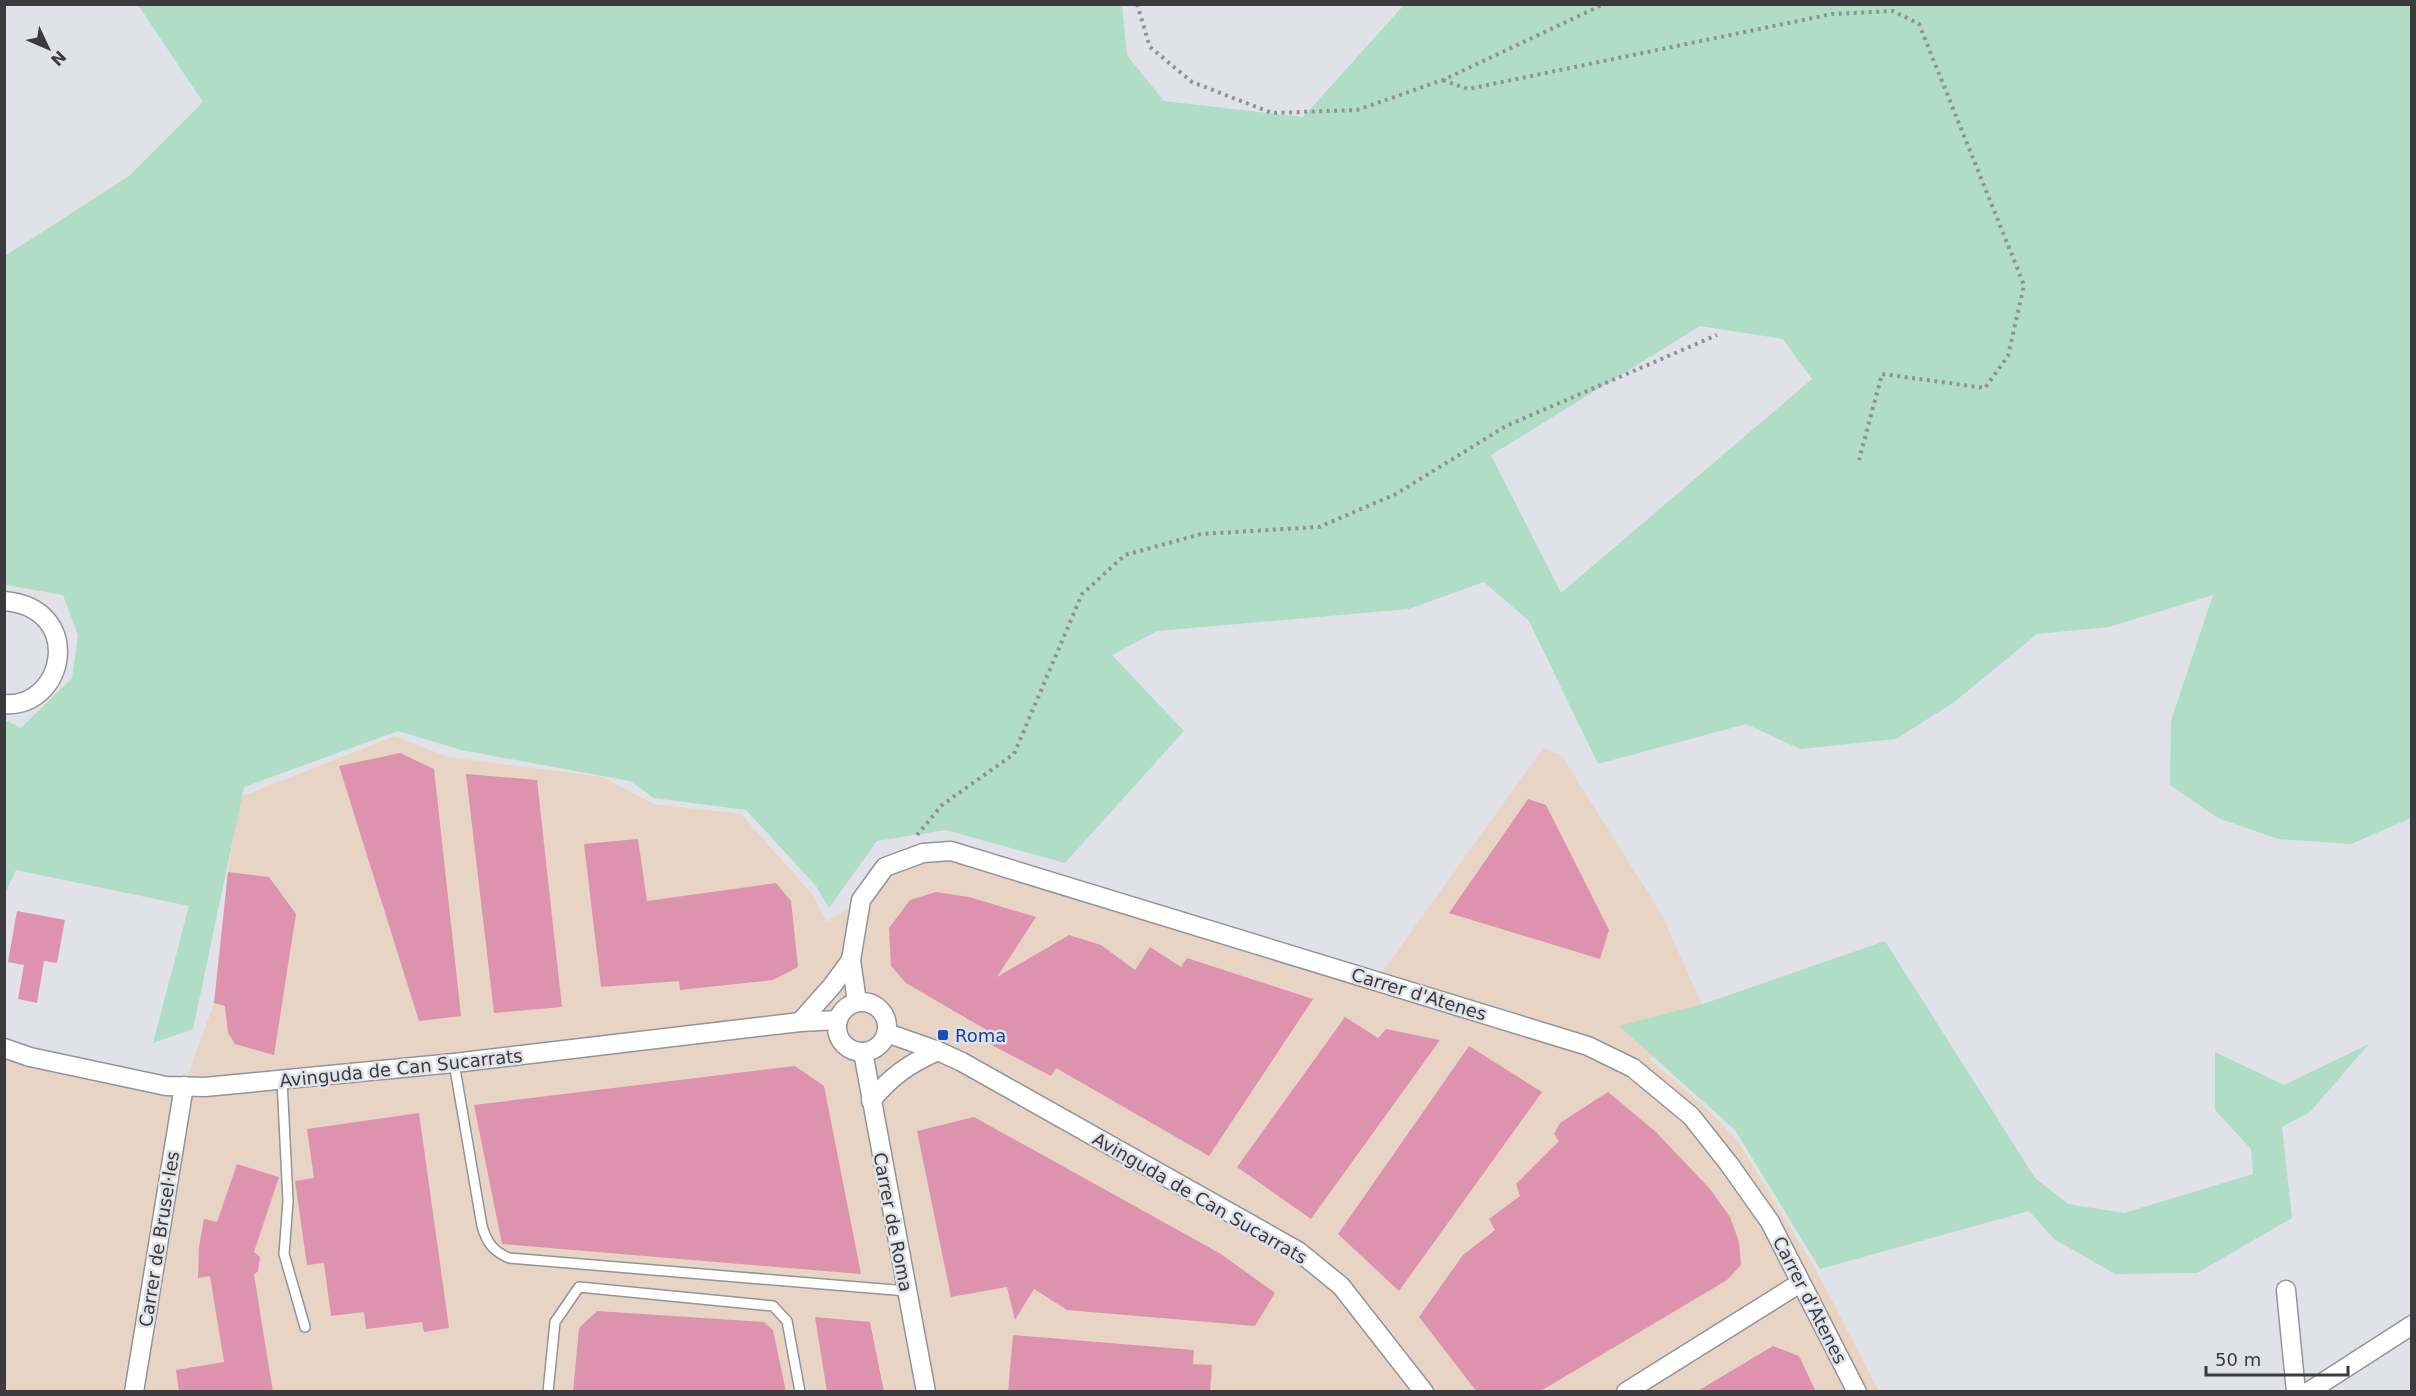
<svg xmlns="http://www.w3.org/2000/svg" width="2416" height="1396" viewBox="0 0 2416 1396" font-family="'DejaVu Sans',sans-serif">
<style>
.industrial{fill:#e8d4c5}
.green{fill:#b0ddc6;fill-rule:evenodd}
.building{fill:#dd93ad}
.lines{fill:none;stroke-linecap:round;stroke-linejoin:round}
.service-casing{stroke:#929499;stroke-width:12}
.minor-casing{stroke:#929499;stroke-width:21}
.path{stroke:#919296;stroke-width:4;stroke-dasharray:3 4.5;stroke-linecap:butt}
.service{stroke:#fff;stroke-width:9}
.minor{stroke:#fff;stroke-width:18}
.transit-dot{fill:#1a4fb4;stroke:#e0e2e8;stroke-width:2}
.labels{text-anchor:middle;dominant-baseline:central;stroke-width:5;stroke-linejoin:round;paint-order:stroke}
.street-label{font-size:18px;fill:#3b3b3e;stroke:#e0e2e8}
.transit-label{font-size:18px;fill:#164399;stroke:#e0e2e8;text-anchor:start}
</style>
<rect width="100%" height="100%" fill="#e0e2e8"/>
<!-- industrial -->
<polygon class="industrial" points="395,736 448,757 603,777 653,804 741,814 813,895 826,922 861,900 885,867 951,851 1376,981 1543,748 1562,756 1662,915 1711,1025 1649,1059 1706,1108 1737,1140 1816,1270 1879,1391 5,1392 5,1048 184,1086 214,1003 228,872 240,797"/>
<!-- green -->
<g class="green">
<path d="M138,5H1122L1127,55L1164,101L1303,117L1404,5H2411V818L2351,844L2278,839L2218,818L2170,785L2171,721L2213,595L2109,627L2037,634L1953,703L1896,739L1800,749L1746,724L1598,764L1529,621L1484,582L1409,609L1157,631L1112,655L1184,731L1065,863L946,830L877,841L829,908L816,886L746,810L654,798L630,781L461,750L398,731L244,787L193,1029L153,1043L189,906L16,870L4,896L5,720L21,728L72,678L78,635L63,595L5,585V256L129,176L203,102ZM1700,326L1783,339L1812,379L1561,593L1491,455Z"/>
<polygon points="1885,941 2035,1178 2068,1204 2124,1213 2253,1174 2251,1149 2215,1110 2215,1052 2284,1085 2369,1044 2310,1112 2282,1127 2292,1218 2197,1273 2115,1274 2054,1239 2029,1211 1820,1269 1735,1130 1619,1026 1703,1004"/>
</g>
<!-- building -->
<g class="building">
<polygon points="400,753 434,769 461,1016 419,1021 339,766"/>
<polygon points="466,774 537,780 562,1007 494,1013"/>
<polygon points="1528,799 1546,805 1609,930 1600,959 1449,913"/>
<polygon points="638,839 647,901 776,883 791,901 798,967 773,980 680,990 679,981 601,987 584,844"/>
<polygon points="228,872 269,877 296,914 274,1055 235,1044 228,1033 225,1006 214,1003"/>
<polygon points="936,892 969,897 1036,917 997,977 1069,935 1101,945 1135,970 1150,947 1181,967 1187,958 1313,999 1209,1156 1056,1068 1051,1076 984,1041 990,1032 906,983 891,966 889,928 910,900"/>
<polygon points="17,911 65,920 57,963 44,961 37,1003 18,999 24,965 8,962"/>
<polygon points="1345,1017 1378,1038 1386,1029 1440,1040 1311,1219 1237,1167"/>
<polygon points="1469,1046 1542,1092 1399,1291 1338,1234"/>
<polygon points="795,1066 824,1086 861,1274 502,1244 474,1105"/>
<polygon points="1608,1092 1656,1132 1710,1189 1730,1217 1739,1242 1741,1265 1727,1280 1539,1392 1477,1392 1419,1317 1463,1255 1495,1230 1489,1219 1520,1196 1516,1184 1559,1141 1554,1134 1560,1123"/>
<polygon points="419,1113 449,1328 424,1332 422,1322 366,1329 364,1312 331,1316 324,1263 307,1265 295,1181 314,1178 307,1129"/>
<polygon points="974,1117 1221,1254 1275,1293 1255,1326 1067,1310 1034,1289 1015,1320 1007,1287 951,1297 917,1131"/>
<polygon points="237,1164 279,1177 254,1252 260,1257 258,1271 254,1275 273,1392 179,1392 176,1370 224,1362 210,1276 198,1278 199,1247 204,1219 217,1222"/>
<polygon points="597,1311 764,1322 773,1330 786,1392 573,1392 579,1328"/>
<polygon points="815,1317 870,1322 884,1392 827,1392"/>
<polygon points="1013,1335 1194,1350 1193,1364 1212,1365 1210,1392 1008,1392"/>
<polygon points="1773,1346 1799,1356 1816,1392 1696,1392"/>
</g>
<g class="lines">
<!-- service casing -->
<g class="service-casing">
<g id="service">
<path d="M454,1063L482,1226C487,1243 493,1251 509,1258L907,1291"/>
<polyline points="282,1080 288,1201 284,1254 305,1327"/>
<polyline points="548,1392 555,1322 579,1287 773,1306 787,1321 800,1392"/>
</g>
</g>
<!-- minor casing -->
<g class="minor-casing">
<g id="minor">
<path d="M4,601C86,608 65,709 4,704"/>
<circle cx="862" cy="1027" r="25"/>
<polyline points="857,1002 851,960 861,900 885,867 923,853 951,851 1588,1046 1633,1068 1691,1116 1729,1164 1770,1222 1857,1392"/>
<polyline points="800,1022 832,986 851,960"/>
<polyline points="887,1033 938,1051 962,1062 1298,1251 1341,1286 1424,1392"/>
<polyline points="4,1048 30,1057 166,1086 205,1087 454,1063 800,1022 838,1020"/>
<polyline points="863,1052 926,1392"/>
<path d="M871,1101C890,1077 910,1063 938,1051"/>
<polyline points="2286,1290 2296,1392"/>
<polyline points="134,1392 184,1086"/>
<polyline points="1626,1392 1800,1283"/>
<polyline points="2308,1392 2412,1325"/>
</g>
</g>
<!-- path -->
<g class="path">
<polyline points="1137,4 1150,47 1192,82 1272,113 1357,110 1443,80 1604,4"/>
<polyline points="1443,80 1468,89 1832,14 1893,11 1919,24 2024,285 2008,356 1985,388 1882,374 1859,460"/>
<polyline points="917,835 942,805 1014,754 1082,594 1125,555 1201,534 1319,527 1396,494 1506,426 1717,335"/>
</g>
<!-- service -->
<use href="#service" class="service"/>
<!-- minor -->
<use href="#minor" class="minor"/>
</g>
<!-- markers -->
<rect class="transit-dot" x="937" y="1029" width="12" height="12" rx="3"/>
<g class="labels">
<!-- street labels -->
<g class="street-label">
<text transform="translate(1419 994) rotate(17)">Carrer d'Atenes</text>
<text transform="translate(401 1068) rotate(-6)">Avinguda de Can Sucarrats</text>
<text transform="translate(1200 1198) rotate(30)">Avinguda de Can Sucarrats</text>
<text transform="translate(893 1222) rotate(79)">Carrer de Roma</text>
<text transform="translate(159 1239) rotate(-81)">Carrer de Brusel·les</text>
<text transform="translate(1810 1300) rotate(63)">Carrer d'Atenes</text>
</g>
<!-- transit labels -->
<g class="transit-label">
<text x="955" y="1035">Roma</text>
</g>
</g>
<!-- border -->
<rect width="2416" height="1396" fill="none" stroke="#3b3b3e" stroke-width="12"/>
<!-- north arrow -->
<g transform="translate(48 48) rotate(134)" stroke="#e0e2e8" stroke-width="4.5" paint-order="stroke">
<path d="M0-4.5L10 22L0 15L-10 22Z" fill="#3b3b3e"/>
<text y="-9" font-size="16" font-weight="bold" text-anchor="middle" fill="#3b3b3e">N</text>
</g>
<!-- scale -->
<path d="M2206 1366v9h142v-9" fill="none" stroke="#3b3b3e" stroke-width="3"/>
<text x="2215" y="1366" font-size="18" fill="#3b3b3e" stroke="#e0e2e8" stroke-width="4.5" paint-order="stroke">50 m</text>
</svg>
